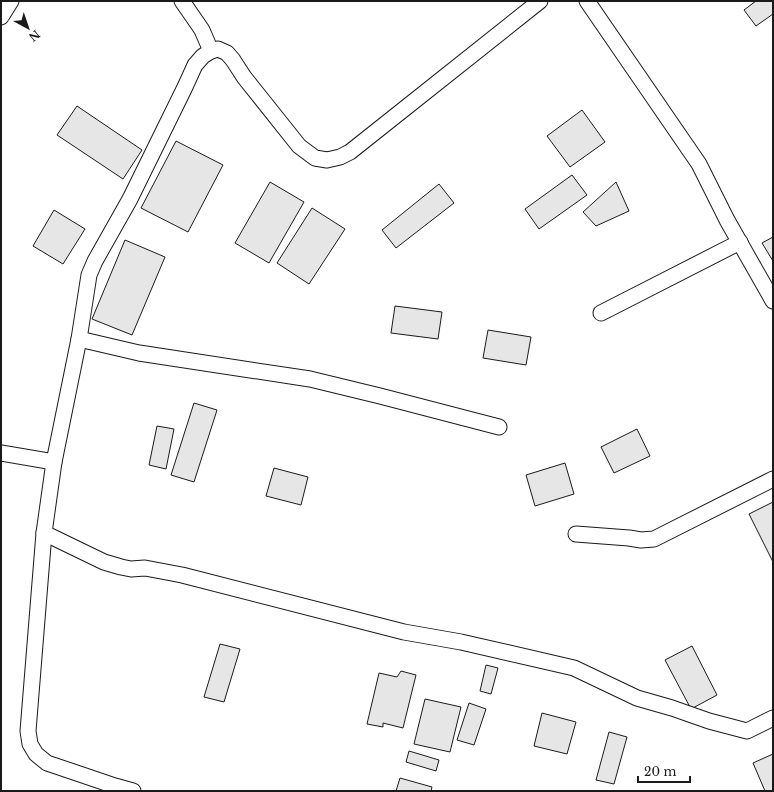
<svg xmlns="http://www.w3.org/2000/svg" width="774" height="792" viewBox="0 0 774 792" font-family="'Libre Baskerville',serif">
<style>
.building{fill:#e6e6e6;stroke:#1a1a1a}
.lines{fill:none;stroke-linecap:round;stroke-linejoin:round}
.minor-casing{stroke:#1a1a1a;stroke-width:17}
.minor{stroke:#fff;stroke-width:15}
</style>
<rect width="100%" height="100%" fill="#fff"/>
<!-- building -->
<g class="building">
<polygon points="756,1 772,1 773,3 773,14 756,26 744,10"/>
<polygon points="77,106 142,150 123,179 57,135"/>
<polygon points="582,110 605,142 570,167 547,136"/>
<polygon points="176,141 223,165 188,232 141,208"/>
<polygon points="572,175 587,195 539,229 525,209"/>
<polygon points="270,182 304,202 269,263 235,243"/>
<polygon points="616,182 629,211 596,226 583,212"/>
<polygon points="439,184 454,203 396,248 382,230"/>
<polygon points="312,208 345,229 309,284 277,263"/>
<polygon points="54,210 85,229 63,264 33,246"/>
<polygon points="773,237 773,261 762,243"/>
<polygon points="125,240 165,257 132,335 92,319"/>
<polygon points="395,306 442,312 438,339 391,333"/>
<polygon points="488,330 531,337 526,365 483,358"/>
<polygon points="194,403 217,410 194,482 171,475"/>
<polygon points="157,426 174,429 166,469 149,465"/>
<polygon points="637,429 650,456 614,473 601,447"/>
<polygon points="565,463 574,494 535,506 526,475"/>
<polygon points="274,468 308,477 301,505 266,496"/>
<polygon points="773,502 773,562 749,514"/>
<polygon points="220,644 240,649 224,702 204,697"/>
<polygon points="692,646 717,695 691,709 665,660"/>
<polygon points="486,665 498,668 491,694 480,691"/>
<polygon points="401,671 416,675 403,728 383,723 383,727 367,724 379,673 397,677"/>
<polygon points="425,699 461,707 450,752 414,744"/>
<polygon points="469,703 486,709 474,745 457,740"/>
<polygon points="542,713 576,722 567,754 534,746"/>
<polygon points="609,732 627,737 614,784 596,780"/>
<polygon points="409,751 439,760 436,771 406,762"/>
<polygon points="773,754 773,791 765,791 753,763"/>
<polygon points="400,778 432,787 431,791 396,791"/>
</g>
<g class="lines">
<!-- minor casing -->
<g class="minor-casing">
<g id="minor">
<polyline points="182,1 202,30 211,51"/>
<polyline points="587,1 699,164 727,220 773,301"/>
<polyline points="1,17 11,1"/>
<polyline points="601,313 740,242"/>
<polyline points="79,339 139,353 310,379 380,396 499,427"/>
<polyline points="1,453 54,462 79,339 89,275 95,261 130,199 185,87 195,65 203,56 211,51 218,49 227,53 233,60 244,77 299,146 315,158 327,160 340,157 350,152 540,1"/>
<polyline points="54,462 44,533 28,731 30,744 36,754 47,763 115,786 133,791"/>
<polyline points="44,533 104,562 121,567 131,569 145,568 182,575 404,632 461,642 574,668 637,698 672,708 709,721 747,731 773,718"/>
<polyline points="576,534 629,538 641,540 654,539 773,479"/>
</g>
</g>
<!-- minor -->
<use href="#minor" class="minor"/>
</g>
<!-- border -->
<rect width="774" height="792" fill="none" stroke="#1a1a1a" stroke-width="4"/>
<!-- north arrow -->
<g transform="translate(28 28) rotate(140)" stroke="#ffffff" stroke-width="3" paint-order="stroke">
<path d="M0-3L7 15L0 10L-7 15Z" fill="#1a1a1a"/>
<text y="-6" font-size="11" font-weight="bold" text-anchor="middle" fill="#1a1a1a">N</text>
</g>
<!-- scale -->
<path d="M638 776v6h52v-6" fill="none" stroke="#1a1a1a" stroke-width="2"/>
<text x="644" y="776" font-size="12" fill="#1a1a1a" stroke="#ffffff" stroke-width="3" paint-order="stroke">20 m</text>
</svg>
